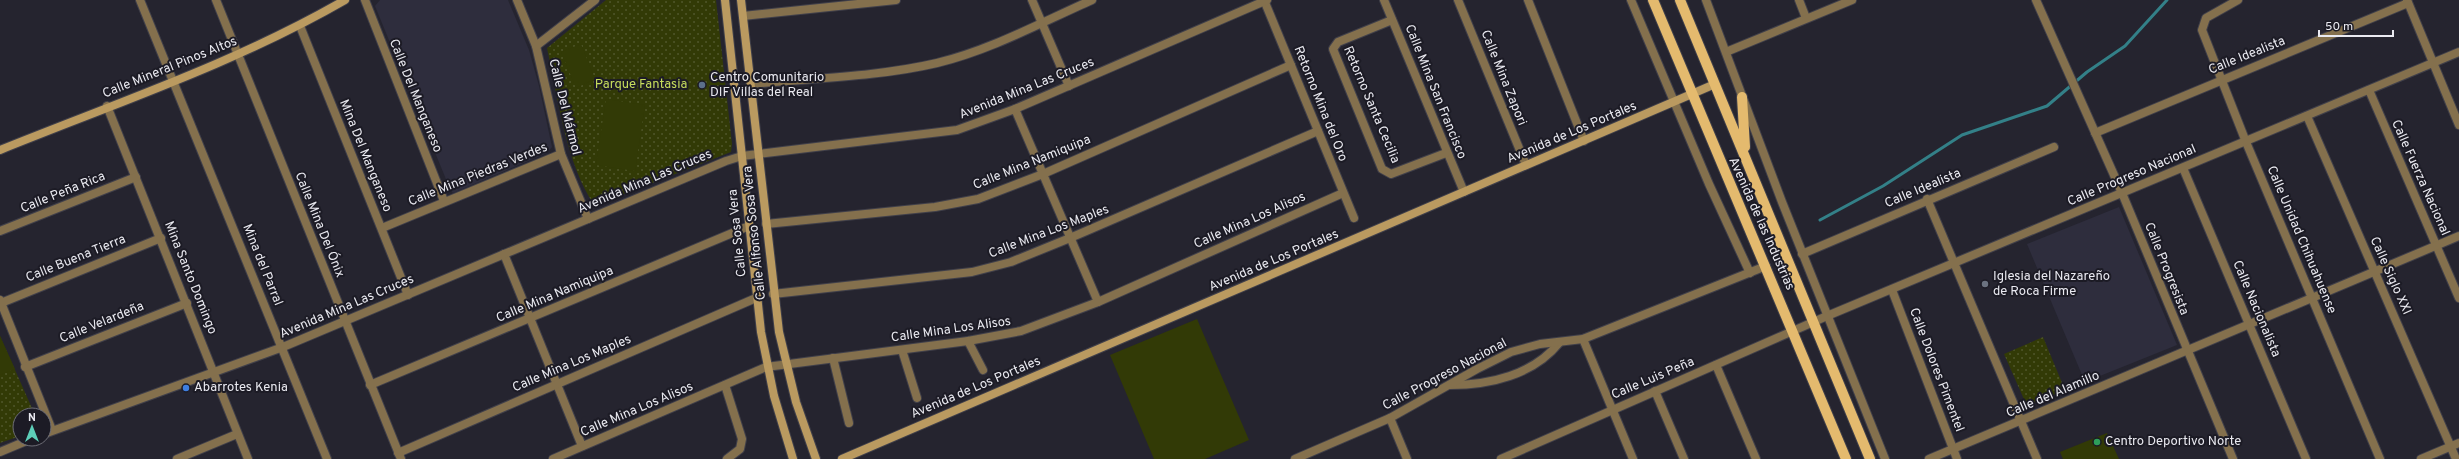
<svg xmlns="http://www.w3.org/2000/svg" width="2459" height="459" viewBox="0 0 2459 459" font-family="Overpass,sans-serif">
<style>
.built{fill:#2e2d3d}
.green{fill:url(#green-dots)}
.pitch{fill:#323a06}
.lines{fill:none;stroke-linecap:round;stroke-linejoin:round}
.stream{stroke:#338088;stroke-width:3}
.street-casing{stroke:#41404a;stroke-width:10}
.secondary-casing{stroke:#41404a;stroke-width:10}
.primary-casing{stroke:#41404a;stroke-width:12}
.street{stroke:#84704d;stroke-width:8}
.secondary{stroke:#ba9a60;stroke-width:8}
.primary{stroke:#e4ba6e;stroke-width:10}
.service-dot{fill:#5c6f8a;stroke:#1c1b25;stroke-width:1.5}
.worship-dot{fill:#6b7280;stroke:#1c1b25;stroke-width:1.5}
.shop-dot{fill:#3f7fe0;stroke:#1c1b25;stroke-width:1.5}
.leisure-dot{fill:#2e9e5b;stroke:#1c1b25;stroke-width:1.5}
.labels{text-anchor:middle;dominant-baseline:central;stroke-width:4;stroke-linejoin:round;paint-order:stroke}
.street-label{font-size:13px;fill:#eaeaf1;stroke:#1c1b25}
.poi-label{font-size:13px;fill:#eaeaf1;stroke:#1c1b25;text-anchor:start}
.park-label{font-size:13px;fill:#c7dd5c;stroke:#1c1b25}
</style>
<defs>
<pattern id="green-dots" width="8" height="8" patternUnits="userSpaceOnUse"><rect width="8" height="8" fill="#323a06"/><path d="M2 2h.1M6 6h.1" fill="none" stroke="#50572b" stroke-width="1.8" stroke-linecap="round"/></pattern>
</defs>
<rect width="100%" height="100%" fill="#25242f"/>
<!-- built -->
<g class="built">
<polygon points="380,0 508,0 529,50 539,86 552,147 547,153 453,193 450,189 375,6"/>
<polygon points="2119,207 2177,345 2085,382 2027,244"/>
</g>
<!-- green -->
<g class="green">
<path d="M606,0H716L732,144L731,152L599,204H594C567,167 557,94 547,48Z"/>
<polygon points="0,336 35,415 20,415 20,436 0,443"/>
<polygon points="2043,337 2065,390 2027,406 2004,354"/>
</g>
<!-- pitch -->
<g class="pitch">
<polygon points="581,44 595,79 576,88 561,52"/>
<polygon points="606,99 645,105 635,171 596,165"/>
<polygon points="1197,319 1249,440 1205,459 1154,459 1110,355"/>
<polygon points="0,336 15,369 0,375"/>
<polygon points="2107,433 2119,459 2063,459 2060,452"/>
</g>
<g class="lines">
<!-- stream -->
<polyline class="stream" points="1820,220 1883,186 1962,135 2047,106 2087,72 2125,46 2167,0"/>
<!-- street casing -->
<g class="street-casing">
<g id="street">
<polyline points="140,0 327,459"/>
<polyline points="216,0 401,459"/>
<polyline points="365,0 444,201"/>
<polyline points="517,0 536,46 561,154 588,219"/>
<polyline points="1032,0 1069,86"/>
<polyline points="1264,0 1354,218"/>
<polyline points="1384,0 1464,192"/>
<polyline points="1458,0 1526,165"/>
<polyline points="1528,0 1584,141"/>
<polyline points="1631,0 1709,184 1750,273"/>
<polyline points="1706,0 1782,202 1885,459"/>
<polyline points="1799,0 1806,18"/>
<polyline points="2036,0 2122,193 2233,459"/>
<polyline points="2238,0 2206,18 2202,30 2246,142 2380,459"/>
<polyline points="2407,0 2459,125"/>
<polyline points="743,16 896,0"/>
<polyline points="1392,20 1338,42 1333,49 1382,169 1391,174 1446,153"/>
<polyline points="300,26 408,295"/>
<polyline points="536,46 595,0"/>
<polyline points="1726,52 1852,0"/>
<path d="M751,84C812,78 877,77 937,63C991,50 1042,22 1092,0"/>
<polyline points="2369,90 2459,298"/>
<polyline points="107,106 248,459"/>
<polyline points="1015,109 1098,302"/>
<polyline points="2307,116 2456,459"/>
<polyline points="2095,133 2408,3"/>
<polyline points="2183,168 2306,459"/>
<polyline points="1927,199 2037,459"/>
<polyline points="766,224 935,207 978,199 1043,174 1291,65"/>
<polyline points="382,228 561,154"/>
<polyline points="0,231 136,177"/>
<polyline points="504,254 582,446"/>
<polyline points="1802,254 2054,147"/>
<polyline points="1892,290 1957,459"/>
<polyline points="773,294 972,272 1011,262 1070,238 1318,131"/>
<polyline points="0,300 52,430"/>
<polyline points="1,303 161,238"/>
<polyline points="1583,339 1633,459"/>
<polyline points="968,341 983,370"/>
<polyline points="902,350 917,398"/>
<polyline points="833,358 849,423"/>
<polyline points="1716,365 1756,459"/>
<polyline points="25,367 187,303"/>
<polyline points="370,385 749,226"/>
<polyline points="725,385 742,439 740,449 727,459"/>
<path d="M1450,385C1490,385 1533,375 1559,343"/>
<polyline points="1655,391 1684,459"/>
<polyline points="1390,418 1407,459"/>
<polyline points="44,434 283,347 726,161 742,156 957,130 1015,109 1267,0"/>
<polyline points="0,452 31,439"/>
<polyline points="398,453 756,298"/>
<polyline points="177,459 237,434"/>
<polyline points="553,459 766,367 968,341 1021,331 1098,302 1343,193"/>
<polyline points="1295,459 1390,418 1477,369 1511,352 1540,344 1583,339 1766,266"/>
<polyline points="1501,459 1827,316 2459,52"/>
<polyline points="1929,459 2459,236"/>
<polyline points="2421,459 2459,443"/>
</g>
</g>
<!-- secondary casing -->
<g class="secondary-casing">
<g id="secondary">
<polyline points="725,0 761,332 774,396 793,459"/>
<polyline points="741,0 779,332 796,402 816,459"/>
<path d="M0,150C116,103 236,63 345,0"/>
<polyline points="842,459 1715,84"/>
</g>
</g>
<!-- primary casing -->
<g class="primary-casing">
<g id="primary">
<polyline points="1653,0 1846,459"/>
<polyline points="1680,0 1870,459"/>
<polyline points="1742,97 1745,147"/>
</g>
</g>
<!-- street -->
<use href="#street" class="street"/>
<!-- secondary -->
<use href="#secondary" class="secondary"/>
<!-- primary -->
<use href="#primary" class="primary"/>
</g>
<!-- markers -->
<circle class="service-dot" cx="702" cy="85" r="4"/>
<circle class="worship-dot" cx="1985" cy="284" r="4"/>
<circle class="shop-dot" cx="186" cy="388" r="4"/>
<circle class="leisure-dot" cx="2097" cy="442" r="4"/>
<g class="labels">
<!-- street labels -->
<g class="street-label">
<text transform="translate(2247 56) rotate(-22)">Calle Idealista</text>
<text transform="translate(170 68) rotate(-22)">Calle Mineral Pinos Altos</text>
<text transform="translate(1503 78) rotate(68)">Calle Mina Zapori</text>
<text transform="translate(1027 89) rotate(-22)">Avenida Mina Las Cruces</text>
<text transform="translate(1435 92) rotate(68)">Calle Mina San Francisco</text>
<text transform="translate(415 96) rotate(68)">Calle Del Manganeso</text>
<text transform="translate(1320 104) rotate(68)">Retorno Mina del Oro</text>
<text transform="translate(1371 105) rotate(67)">Retorno Santa Cecilia</text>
<text transform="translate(564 107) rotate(76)">Calle Del Mármol</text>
<text transform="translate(1572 133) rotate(-23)">Avenida de Los Portales</text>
<text transform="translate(365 156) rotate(68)">Mina Del Manganeso</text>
<text transform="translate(1032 163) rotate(-22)">Calle Mina Namiquipa</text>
<text transform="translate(478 175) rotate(-22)">Calle Mina Piedras Verdes</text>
<text transform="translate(2132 176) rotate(-23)">Calle Progreso Nacional</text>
<text transform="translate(2420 178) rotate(66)">Calle Fuerza Nacional</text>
<text transform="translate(645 182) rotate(-23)">Avenida Mina Las Cruces</text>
<text transform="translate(1923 189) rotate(-23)">Calle Idealista</text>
<text transform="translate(63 193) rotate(-22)">Calle Peña Rica</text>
<text transform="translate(1250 221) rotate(-24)">Calle Mina Los Alisos</text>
<text transform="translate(1761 224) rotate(66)">Avenida de las Industrias</text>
<text transform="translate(319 225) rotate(68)">Calle Mina Del Ónix</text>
<text transform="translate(1049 232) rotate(-21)">Calle Mina Los Maples</text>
<text transform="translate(738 233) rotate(-96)">Calle Sosa Vera</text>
<text transform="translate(755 233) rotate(-96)">Calle Alfonso Sosa Vera</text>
<text transform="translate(2301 240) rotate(67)">Calle Unidad Chihuahuense</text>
<text transform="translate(76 259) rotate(-22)">Calle Buena Tierra</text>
<text transform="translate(1274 261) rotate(-23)">Avenida de Los Portales</text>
<text transform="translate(262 265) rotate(68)">Mina del Parral</text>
<text transform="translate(2166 269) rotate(68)">Calle Progresista</text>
<text transform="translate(2390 276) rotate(66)">Calle Siglo XXI</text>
<text transform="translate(190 278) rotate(68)">Mina Santo Domingo</text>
<text transform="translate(555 295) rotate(-23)">Calle Mina Namiquipa</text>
<text transform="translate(347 307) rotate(-23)">Avenida Mina Las Cruces</text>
<text transform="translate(2256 309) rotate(67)">Calle Nacionalista</text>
<text transform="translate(102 323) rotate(-22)">Calle Velardeña</text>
<text transform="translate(951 330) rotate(-8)">Calle Mina Los Alisos</text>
<text transform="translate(572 364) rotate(-23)">Calle Mina Los Maples</text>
<text transform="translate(1936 370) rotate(69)">Calle Dolores Pimentel</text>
<text transform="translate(1445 375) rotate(-28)">Calle Progreso Nacional</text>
<text transform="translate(1653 379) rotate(-23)">Calle Luis Peña</text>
<text transform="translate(976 388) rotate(-23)">Avenida de Los Portales</text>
<text transform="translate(2053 395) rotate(-23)">Calle del Alamillo</text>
<text transform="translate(637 410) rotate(-23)">Calle Mina Los Alisos</text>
</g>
<!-- poi labels -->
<g class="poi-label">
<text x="710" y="78">Centro Comunitario<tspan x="710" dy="15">DIF Villas del Real</tspan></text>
<text x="1993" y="277">Iglesia del Nazareño<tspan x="1993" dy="15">de Roca Firme</tspan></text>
<text x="194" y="388">Abarrotes Kenia</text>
<text x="2105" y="442">Centro Deportivo Norte</text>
</g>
<!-- park labels -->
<g class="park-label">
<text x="641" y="85">Parque Fantasia</text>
</g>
</g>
<!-- north arrow -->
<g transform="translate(32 427)"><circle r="19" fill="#1c1b25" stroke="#6e6e77"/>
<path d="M0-3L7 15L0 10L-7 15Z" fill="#5dceb8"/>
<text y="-6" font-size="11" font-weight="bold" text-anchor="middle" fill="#eaeaf1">N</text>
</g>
<!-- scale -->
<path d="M2319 30v6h74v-6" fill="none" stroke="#eaeaf1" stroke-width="2"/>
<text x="2325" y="30" font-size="12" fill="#eaeaf1" stroke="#1c1b25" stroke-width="3" paint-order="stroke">50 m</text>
</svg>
